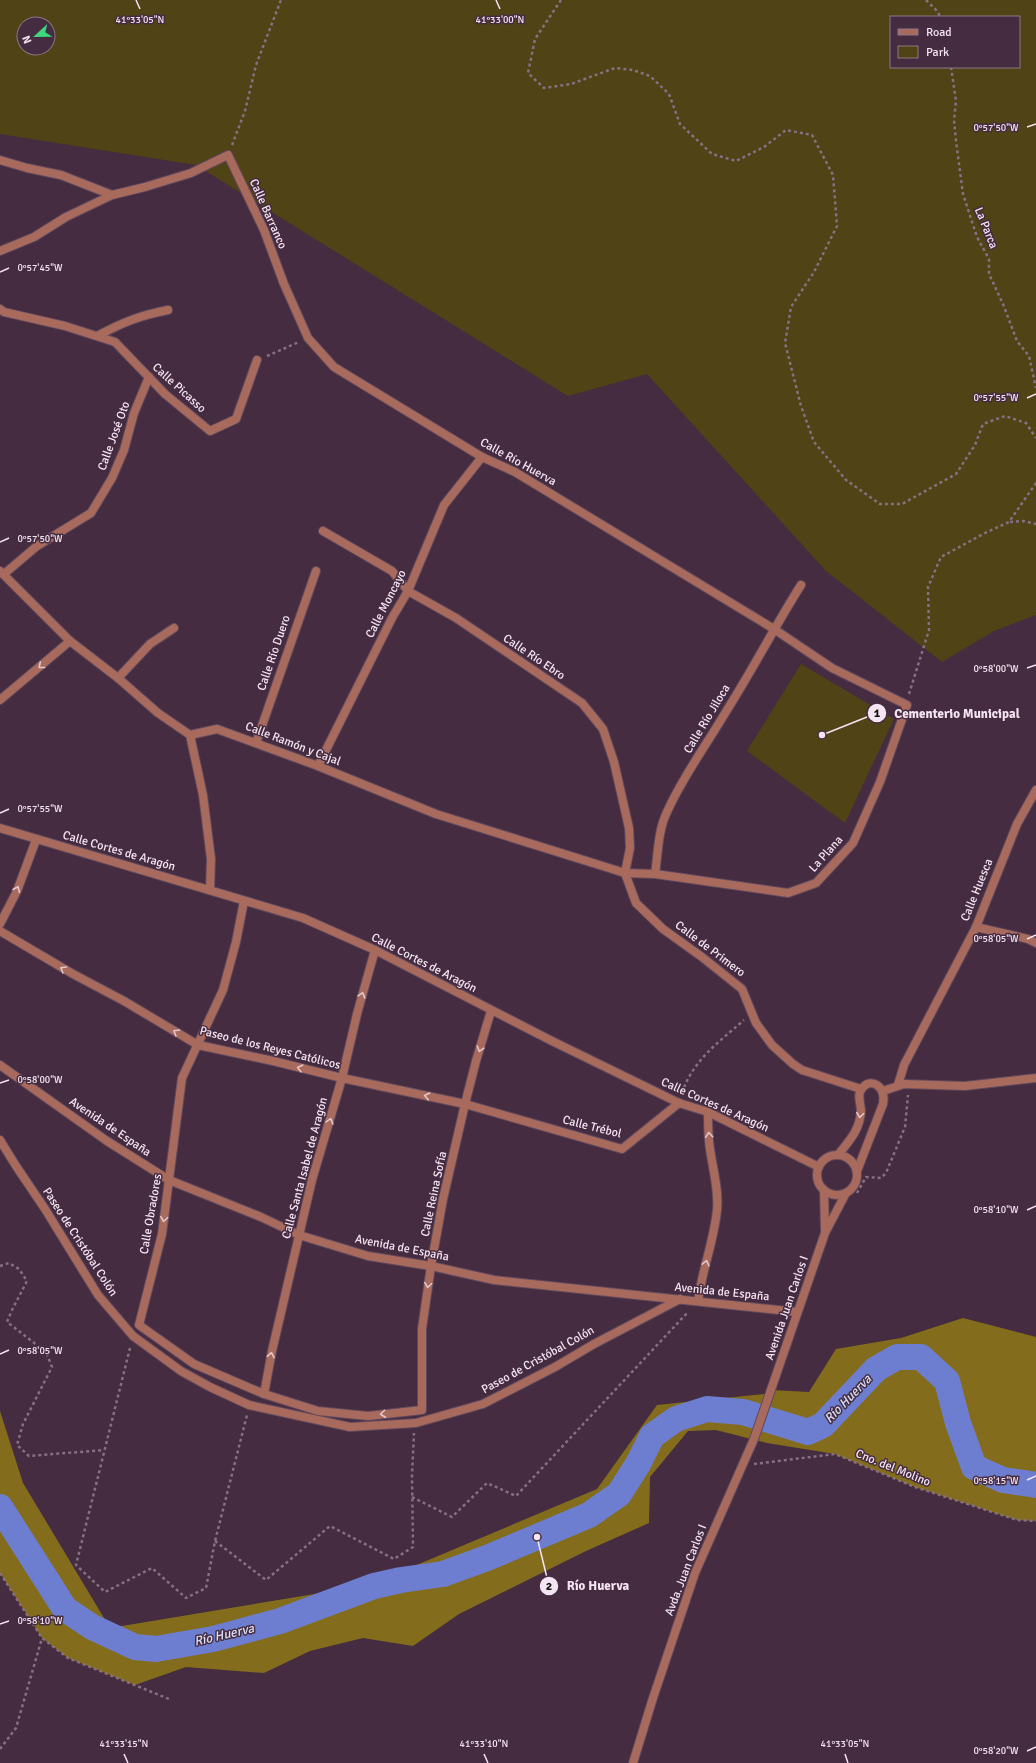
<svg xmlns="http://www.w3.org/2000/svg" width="1036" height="1763" viewBox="0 0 1036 1763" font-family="Signika,sans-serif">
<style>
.green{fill:#504315;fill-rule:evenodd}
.forest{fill:#836d1c}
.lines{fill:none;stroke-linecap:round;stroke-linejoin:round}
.river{stroke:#6d7ed0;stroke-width:26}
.street-casing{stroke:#61495d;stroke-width:10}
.path{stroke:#867082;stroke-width:2.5;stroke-dasharray:3 3;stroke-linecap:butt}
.street{stroke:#a86a5c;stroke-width:8}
.oneway{stroke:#e2c6cc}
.ticks{fill:none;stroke:#f5e4f2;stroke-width:1.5}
.labels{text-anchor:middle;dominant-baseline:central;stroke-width:3;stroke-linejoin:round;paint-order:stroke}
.street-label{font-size:12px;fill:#f5e4f2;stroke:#452c41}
.water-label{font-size:13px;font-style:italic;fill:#dae1f7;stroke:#452c41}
.ticks-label{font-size:10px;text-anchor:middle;fill:#f5e4f2;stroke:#452c41;stroke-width:3;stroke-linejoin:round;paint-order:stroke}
.leader{fill:none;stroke:#f5e4f2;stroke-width:1.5}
.callout-dot{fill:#f5e4f2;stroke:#452c41;stroke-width:1.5}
.mark-label{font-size:12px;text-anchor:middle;font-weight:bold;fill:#111}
.callout-label{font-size:13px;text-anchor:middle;font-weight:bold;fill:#f5e4f2;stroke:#452c41;stroke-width:3;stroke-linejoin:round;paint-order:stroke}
</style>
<rect width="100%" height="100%" fill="#452c41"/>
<!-- green -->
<g class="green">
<path d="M0,0H1036V615L994,631L942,662L826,571L647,374L568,396L196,165L0,134ZM891,17H1019V67H891ZM24,24H48V48H24Z"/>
<polygon points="801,664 894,719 845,823 747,751"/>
</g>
<!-- forest -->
<polygon class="forest" points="963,1318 1036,1337 1036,1521 1017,1520 915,1487 835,1454 767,1443 716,1430 688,1431 650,1477 649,1523 586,1551 459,1614 413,1646 363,1638 310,1651 264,1673 186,1667 135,1685 68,1658 42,1638 0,1573 0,1411 23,1483 110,1628 369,1585 597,1489 657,1405 765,1394 771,1390 809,1392 836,1349 901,1338"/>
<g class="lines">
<!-- river -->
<polyline class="river" points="0,1507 65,1609 92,1627 135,1647 156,1649 213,1639 280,1621 374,1586 401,1580 443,1574 487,1558 589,1515 619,1494 638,1464 652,1436 676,1419 707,1409 743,1412 808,1432 823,1425 876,1369 897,1357 921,1357 947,1381 958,1423 974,1467 1003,1480 1036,1485"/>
<!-- street casing -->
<g class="street-casing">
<g id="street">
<polyline points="0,160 27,168 61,175 112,195 145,187 191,173 228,155 264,230 284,284 308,338 334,367 482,457 515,472 774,629 832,668 907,705 880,782 853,843 816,883 788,893 655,874 625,873 436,814 318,766 217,729 190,735 158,713 118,678 70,641 0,571"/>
<polyline points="0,251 34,237 66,217 112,195"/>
<polyline points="0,309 4,312 65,326 115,342 165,394 210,431 236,419 257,360"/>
<path d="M97,336C124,322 138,316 168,310"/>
<polyline points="323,531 392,571 408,591 456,618 582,703 603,729 614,762 629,828 630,848 625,873"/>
<polyline points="4,574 37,546 91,513 112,478 124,450 134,413 149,377"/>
<polyline points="118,678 150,644 174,628"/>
<polyline points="0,700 70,641"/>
<polyline points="190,735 203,795 211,859 210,890"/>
<polyline points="256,743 316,571"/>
<polyline points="318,766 392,618 408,591 444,505 482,457"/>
<polyline points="0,828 303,918 375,950 552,1041 679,1103 708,1112 819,1167"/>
<polyline points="625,873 636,903 663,929 702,957 742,989 756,1023 772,1045 793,1064 802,1070 861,1089"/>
<path d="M655,874C658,854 658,830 667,812C683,776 707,744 727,710C753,669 775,626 801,585"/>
<polyline points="244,901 236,942 223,990 182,1078 162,1234 139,1325 194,1364 264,1394 318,1411 368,1416 422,1410 422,1329 431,1266 443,1199 465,1104 476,1061 491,1011"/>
<polyline points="0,924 17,891 36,840"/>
<polyline points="976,927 1028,939 1036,943"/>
<polyline points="0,931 73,974 124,1001 198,1045 273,1061 342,1078 465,1104 622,1149 679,1103"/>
<polyline points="0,1065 107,1141 169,1180 261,1217 299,1235 368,1256 431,1266 494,1280 797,1312"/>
<polyline points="898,1085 904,1065 976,927 1017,824 1036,790"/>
<polyline points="883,1091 904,1084 965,1086 1036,1078"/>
<polyline points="0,1140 16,1166 45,1209 98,1295 133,1336 181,1371 210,1387 249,1405 350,1427 416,1423 483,1404 555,1367 594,1344 680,1299"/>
<path d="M838,1155C849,1141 860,1130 861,1111C861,1105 857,1095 861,1090C870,1075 887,1087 883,1104L857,1171"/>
<circle cx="837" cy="1175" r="20"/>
<polyline points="824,1190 825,1231"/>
<path d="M698,1301C702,1270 714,1241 717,1210C719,1190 713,1170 710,1149C708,1137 708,1125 708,1112"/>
<polyline points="264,1394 272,1351 312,1180 342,1078 357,1014 375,950"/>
<polyline points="633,1763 653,1698 695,1573 754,1439 825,1233 846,1193"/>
</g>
</g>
<!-- path -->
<g class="path">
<polyline points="561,0 535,39 528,73 544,88 571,84 615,68 633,70 650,76 669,94 680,124 712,154 736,161 764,147 786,130 812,135 833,175 837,226 814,272 791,307 785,343 801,406 814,442 846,480 880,504 902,504 956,474 975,445 983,424 1005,416 1026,423 1036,438"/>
<polyline points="926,0 938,12 940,17"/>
<polyline points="951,67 956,101 954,120 956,141 963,194 977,237 989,259 989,274 1003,304 1017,341 1029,356 1036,388"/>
<polyline points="232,145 245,111 256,65 281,0"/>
<polyline points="267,356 299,342"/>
<polyline points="1010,522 1024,521 1036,524"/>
<polyline points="909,694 929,630 928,587 941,557 985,533 1009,522 1036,483"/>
<path d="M682,1093C693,1060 719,1042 744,1020"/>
<polyline points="857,1193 866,1177 881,1178 886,1173 905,1127 908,1095"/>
<polyline points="0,1266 9,1263 19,1269 27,1281 12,1310 7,1322 46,1352 52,1367 23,1424 17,1445 29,1456 104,1450"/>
<polyline points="130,1348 76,1565 105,1592 152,1568 186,1598 206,1588 215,1541 247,1415"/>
<polyline points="754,1464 835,1454 915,1487 1017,1520 1036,1521"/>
<polyline points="412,1497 452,1517 487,1483 516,1496 688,1312"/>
<polyline points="215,1541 266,1580 330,1526 394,1559 413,1547 412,1475 414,1433"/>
<polyline points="0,1573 42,1638 68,1658 169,1699"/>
<polyline points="0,1749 16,1728 42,1638"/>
</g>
<!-- street -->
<use href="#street" class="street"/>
</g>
<!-- one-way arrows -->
<defs><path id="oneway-chevron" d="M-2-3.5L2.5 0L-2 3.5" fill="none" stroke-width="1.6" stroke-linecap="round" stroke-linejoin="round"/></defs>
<g class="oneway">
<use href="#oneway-chevron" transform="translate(41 666) rotate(141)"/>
<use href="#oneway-chevron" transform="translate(17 889) rotate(-67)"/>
<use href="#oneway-chevron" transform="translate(63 969) rotate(-149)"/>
<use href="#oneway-chevron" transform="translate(362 995) rotate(-74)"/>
<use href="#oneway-chevron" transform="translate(176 1032) rotate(-149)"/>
<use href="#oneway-chevron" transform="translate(480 1049) rotate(107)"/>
<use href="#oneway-chevron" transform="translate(300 1068) rotate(-166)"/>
<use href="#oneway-chevron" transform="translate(427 1096) rotate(-168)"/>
<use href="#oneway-chevron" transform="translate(860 1115) rotate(98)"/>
<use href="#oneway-chevron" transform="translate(330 1121) rotate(-74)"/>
<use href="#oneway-chevron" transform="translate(709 1135) rotate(-94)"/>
<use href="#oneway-chevron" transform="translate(164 1219) rotate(98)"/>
<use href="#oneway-chevron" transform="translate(706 1263) rotate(-76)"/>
<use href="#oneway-chevron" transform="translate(428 1285) rotate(98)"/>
<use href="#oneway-chevron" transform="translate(271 1355) rotate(-79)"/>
<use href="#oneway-chevron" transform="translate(383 1414) rotate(173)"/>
</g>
<!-- ticks -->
<path class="ticks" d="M136,0L140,9M496,0L500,9M1027,127L1036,124M0,272L9,268M1027,398L1036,394M0,542L9,538M1027,668L1036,665M0,813L9,809M1027,939L1036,935M0,1083L9,1080M1027,1210L1036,1206M0,1354L9,1350M1027,1480L1036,1476M0,1624L9,1621M1027,1751L1036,1747M124,1754L128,1763M484,1754L488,1763M845,1754L848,1763"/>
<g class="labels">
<!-- street labels -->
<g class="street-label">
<text transform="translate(268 214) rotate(66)">Calle Barranco</text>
<text transform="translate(986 228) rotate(68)">La Parca</text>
<text transform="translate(179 388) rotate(42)">Calle Picasso</text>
<text transform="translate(114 436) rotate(-70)">Calle José Oto</text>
<text transform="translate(518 462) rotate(29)">Calle Río Huerva</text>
<text transform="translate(386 604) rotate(-63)">Calle Moncayo</text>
<text transform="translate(274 653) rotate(-71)">Calle Río Duero</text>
<text transform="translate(534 657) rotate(34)">Calle Río Ebro</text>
<text transform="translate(707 719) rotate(-59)">Calle Río Jiloca</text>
<text transform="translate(293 744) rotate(21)">Calle Ramón y Cajal</text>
<text transform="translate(119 851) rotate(16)">Calle Cortes de Aragón</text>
<text transform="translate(826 854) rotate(-48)">La Plana</text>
<text transform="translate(977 890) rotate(-68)">Calle Huesca</text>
<text transform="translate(710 949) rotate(37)">Calle de Primero</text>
<text transform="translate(424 963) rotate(27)">Calle Cortes de Aragón</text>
<text transform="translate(270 1048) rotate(14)">Paseo de los Reyes Católicos</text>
<text transform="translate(715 1105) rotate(24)">Calle Cortes de Aragón</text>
<text transform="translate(110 1127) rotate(34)">Avenida de España</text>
<text transform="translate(592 1127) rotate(14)">Calle Trébol</text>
<text transform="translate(305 1168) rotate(-75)">Calle Santa Isabel de Aragón</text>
<text transform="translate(434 1194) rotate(-78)">Calle Reina Sofía</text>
<text transform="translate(151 1214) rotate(-80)">Calle Obradores</text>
<text transform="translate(80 1242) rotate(57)">Paseo de Cristóbal Colón</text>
<text transform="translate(402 1248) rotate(11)">Avenida de España</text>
<text transform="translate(722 1292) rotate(6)">Avenida de España</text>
<text transform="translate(787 1308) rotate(-71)">Avenida Juan Carlos I</text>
<text transform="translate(538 1360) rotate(-29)">Paseo de Cristóbal Colón</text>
<text transform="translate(893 1468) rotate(22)">Cno. del Molino</text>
<text transform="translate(686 1570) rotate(-69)">Avda. Juan Carlos I</text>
</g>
<!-- water labels -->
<g class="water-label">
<text transform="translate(848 1399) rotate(-46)">Río Huerva</text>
<text transform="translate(224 1635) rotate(-13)">Río Huerva</text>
</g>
</g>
<g class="ticks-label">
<text x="140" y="23">41°33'05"N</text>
<text x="500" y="23">41°33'00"N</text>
<text x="996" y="131">0°57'50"W</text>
<text x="40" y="271">0°57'45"W</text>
<text x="996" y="401">0°57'55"W</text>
<text x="40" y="542">0°57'50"W</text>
<text x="996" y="672">0°58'00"W</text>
<text x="40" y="812">0°57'55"W</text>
<text x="996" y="942">0°58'05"W</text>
<text x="40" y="1083">0°58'00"W</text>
<text x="996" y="1213">0°58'10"W</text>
<text x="40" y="1354">0°58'05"W</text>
<text x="996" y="1484">0°58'15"W</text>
<text x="40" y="1624">0°58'10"W</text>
<text x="124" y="1747">41°33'15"N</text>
<text x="484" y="1747">41°33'10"N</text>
<text x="845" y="1747">41°33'05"N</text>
<text x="996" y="1754">0°58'20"W</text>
</g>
<!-- callouts -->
<path class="leader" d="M822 735L877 713M537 1537L549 1586"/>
<g class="callout-dot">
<circle cx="822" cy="735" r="4"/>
<circle cx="537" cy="1537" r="4"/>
<circle cx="877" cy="713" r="10"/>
<circle cx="549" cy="1586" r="10"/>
</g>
<g class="mark-label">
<text x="877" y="717">1</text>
<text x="549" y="1590">2</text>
</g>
<g class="callout-label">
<text x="957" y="718">Cementerio Municipal</text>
<text x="598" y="1590">Río Huerva</text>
</g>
<!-- legend -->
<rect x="890" y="16" width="130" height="52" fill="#452c41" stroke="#8b7688"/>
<rect x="898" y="29" width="20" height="6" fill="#a86a5c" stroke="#8b7688"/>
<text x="926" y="36" font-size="12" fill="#f5e4f2">Road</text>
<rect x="898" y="46" width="20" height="12" fill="#504315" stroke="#8b7688"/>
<text x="926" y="56" font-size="12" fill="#f5e4f2">Park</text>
<!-- north arrow -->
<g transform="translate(36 36) rotate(248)"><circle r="19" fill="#452c41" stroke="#8b7688"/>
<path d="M0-3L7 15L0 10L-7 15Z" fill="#3dd77e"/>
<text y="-6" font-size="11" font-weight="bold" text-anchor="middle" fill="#f5e4f2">N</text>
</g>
</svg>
